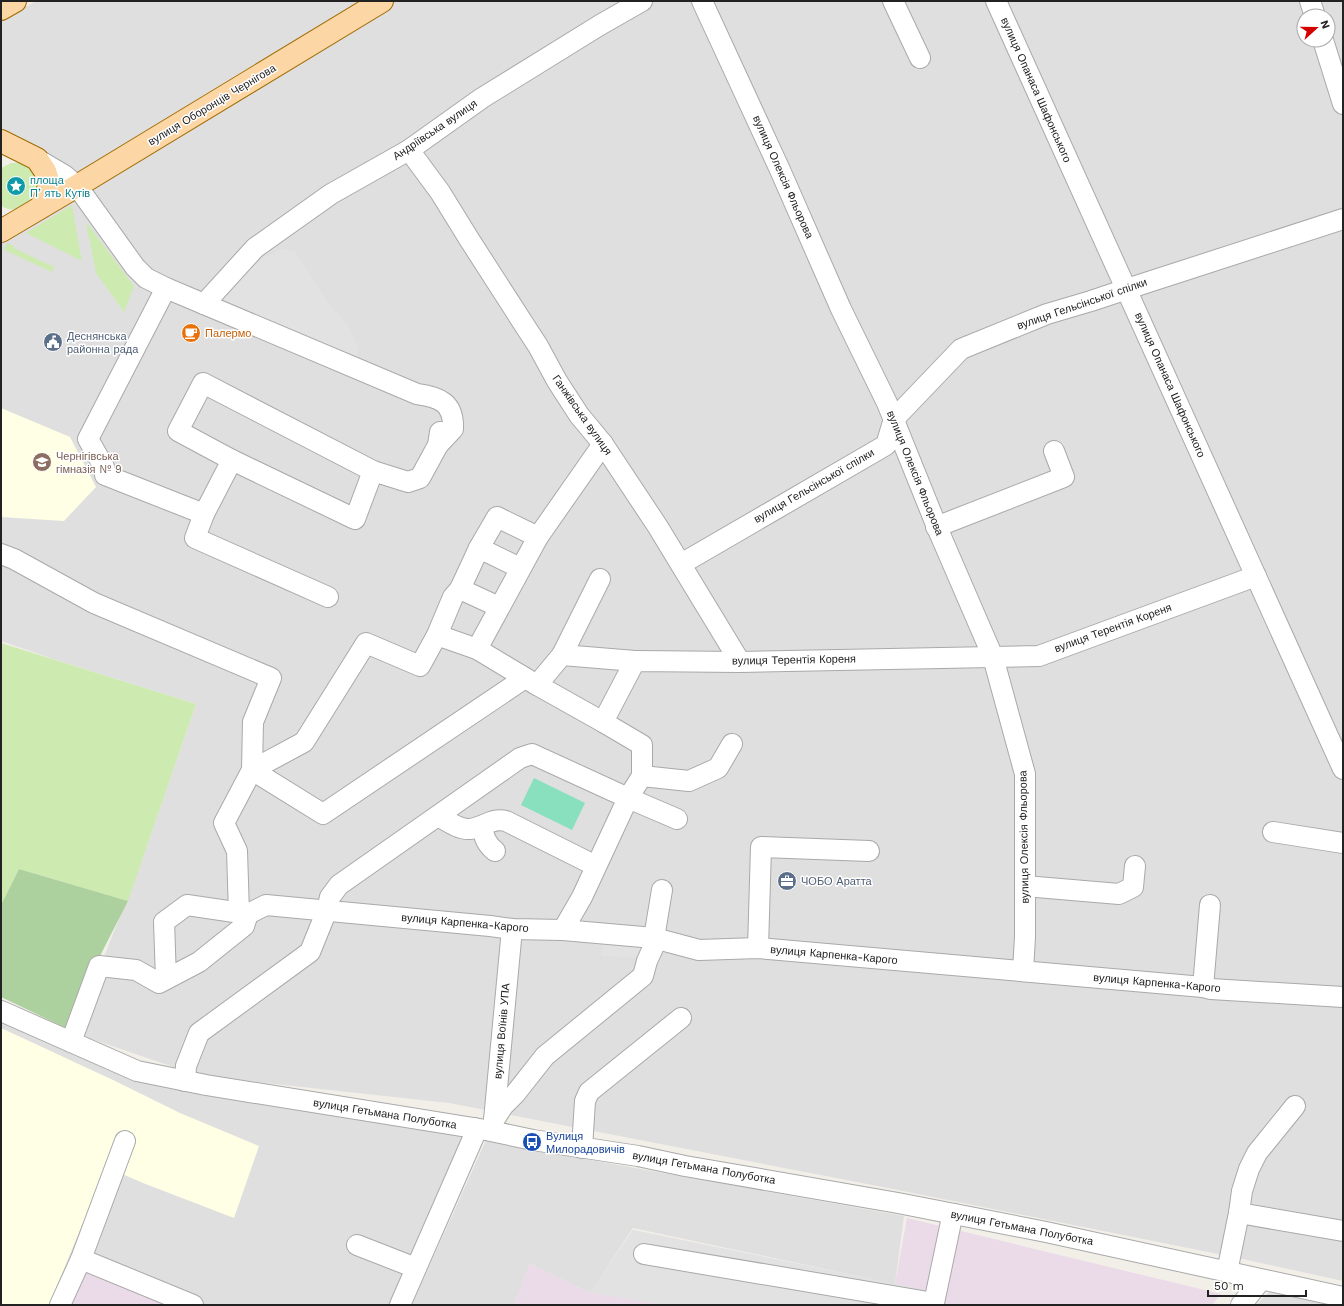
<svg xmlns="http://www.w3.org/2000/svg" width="1344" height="1306" viewBox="0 0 1344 1306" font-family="'Work Sans',sans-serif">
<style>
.residential{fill:#e0dfdf;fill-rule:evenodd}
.industrial{fill:#ebdbe8}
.education{fill:#ffffe5}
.grass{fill:#cdebb0}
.forest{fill:#add19e}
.pitch{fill:#88e0be}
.parking{fill:#e2e2e2}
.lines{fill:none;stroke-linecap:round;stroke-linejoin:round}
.minor-casing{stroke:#a9a9a9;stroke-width:22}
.major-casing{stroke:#a06b00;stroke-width:24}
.minor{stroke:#fff;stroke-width:20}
.major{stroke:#fcd6a4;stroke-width:22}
.labels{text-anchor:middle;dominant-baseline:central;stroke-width:3;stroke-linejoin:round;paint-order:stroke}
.street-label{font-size:11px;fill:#222;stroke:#fff}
.culture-label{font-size:11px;fill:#0d838f;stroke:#fff;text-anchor:start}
.food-label{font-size:11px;fill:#c56008;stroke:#fff;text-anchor:start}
.service-label{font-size:11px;fill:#4e5e75;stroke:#fff;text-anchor:start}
.education-label{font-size:11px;fill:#785e54;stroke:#fff;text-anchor:start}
.transit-label{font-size:11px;fill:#164399;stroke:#fff;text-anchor:start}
</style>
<rect width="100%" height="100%" fill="#f2efe9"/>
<!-- residential -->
<g class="residential">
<polygon points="36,1 360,1 205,94 107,158 78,174 1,136 1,21"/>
<path d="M390,1H1343V1281L1238,1258L893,1189L449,1103L200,1076L74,1033L142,860L196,704L59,661L1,641V237ZM1304,16H1328V40H1304Z"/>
<polygon points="1,1012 159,1080 467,1133 393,1305 1,1305"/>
<polygon points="486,1140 557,1154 904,1216 895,1284 633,1228 590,1293 530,1264 514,1305 412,1305"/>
<polygon points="1272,1289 1343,1305 1256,1305"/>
</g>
<!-- industrial -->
<g class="industrial">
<polygon points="907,1218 1221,1294 1212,1305 514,1305 530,1264 590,1293 633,1230 895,1284"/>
<polygon points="79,1265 174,1305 62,1305"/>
</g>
<!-- education -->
<g class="education">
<polygon points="1,408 70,437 96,487 64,521 1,517"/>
<polygon points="1,1028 113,1080 180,1113 259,1146 234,1218 143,1183 106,1167 49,1305 4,1305 1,1304"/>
</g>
<!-- grass -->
<g class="grass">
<path d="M11,163H19L26,166L33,170L39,185L35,200C21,207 16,214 1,206V168Z"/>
<polygon points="72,205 82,261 26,233"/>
<polygon points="86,222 134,286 124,312 96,273"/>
<polygon points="7,243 14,246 14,248 54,267 52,272 4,250"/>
<polygon points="1,643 196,704 128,901 19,869 1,905"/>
</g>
<!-- forest -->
<polygon class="forest" points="19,869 128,901 102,952 66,1028 1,997 1,905"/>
<!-- pitch -->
<polygon class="pitch" points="534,778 585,803 572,830 521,805"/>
<!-- parking -->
<g class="parking">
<polygon points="281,249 295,251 326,300 349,327 359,350 354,363 212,303 260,260"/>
<polygon points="602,939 642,940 642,958 601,956"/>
<polygon points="633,1230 921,1289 919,1305 668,1305 590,1293"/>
</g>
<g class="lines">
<!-- minor casing -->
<g class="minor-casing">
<g id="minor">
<polyline points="702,1 780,170 841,309 887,403 939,532 993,657 1025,774 1025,937 1023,971"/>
<polyline points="893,1 920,58"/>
<polyline points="996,1 1343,769"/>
<polyline points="1310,1 1315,16"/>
<polyline points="1323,40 1343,104"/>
<polyline points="409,150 440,192 469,239 523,323 538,346 557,381 579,415 603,444 658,527 740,662"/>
<path d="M37,159L64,175L77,186L135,267L146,278L166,288L417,394C440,397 454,403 453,429L438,445"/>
<polyline points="166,288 88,439 104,467 105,475 204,514 195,538 328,597"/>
<polyline points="204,304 255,248 331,194 409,150 482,98 600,25 642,1"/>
<polyline points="603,444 538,537 477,649 537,685 603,722"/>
<polyline points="232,460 178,431 203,383 373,471 408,482 420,478 438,445 440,432"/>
<polyline points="204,514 232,460 355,519 373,471"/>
<polyline points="936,527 1064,477 1054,451"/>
<polyline points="479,548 520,568"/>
<polyline points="1,554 14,559 94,603 271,678 253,722 252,770 224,823 237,851 239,913"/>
<polyline points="681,564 886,445 894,419 961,349 1047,314 1091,301 1127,289 1343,219"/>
<polyline points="460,589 499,607"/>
<polyline points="437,635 477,649"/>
<polyline points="562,655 600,579"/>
<polyline points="537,685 562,655 635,661"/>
<polyline points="252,770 304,742 366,643 420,666 437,635 453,597 460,589 479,548 497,517 538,537"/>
<polyline points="252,770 323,814 525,678"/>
<polyline points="642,776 689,781 718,768 732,744"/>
<path d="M438,816C447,821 459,830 470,829C483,828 492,817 506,821L596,866"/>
<path d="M482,826C484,837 486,844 495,851"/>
<polyline points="1273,832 1343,843"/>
<polyline points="1025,886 1119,894 1133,887 1135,866"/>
<polyline points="563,930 582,897 628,798 642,776 642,745 603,722 635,661 740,662 1039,656 1256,576"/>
<polyline points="654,938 662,890"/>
<polyline points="758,948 761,847 869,851"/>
<polyline points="166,979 164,922 187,905 248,914"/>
<polyline points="1203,987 1210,905"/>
<polyline points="1,1011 137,1071 206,1085 486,1130 533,1140 638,1156 685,1166 898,1203 1046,1232 1343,1297"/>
<polyline points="71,1042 99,966 136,970 159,983 199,962 244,926 248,914 266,905 490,926 512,929 563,930 654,938 699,950 758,948 1203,987 1211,989 1343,997"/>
<polyline points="185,1081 186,1066 199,1033 310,952 327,910 330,897 339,885 520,758 532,754 628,798 677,819"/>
<polyline points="494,1120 503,1106 515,1094 545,1056 643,976 647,961 657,939"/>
<polyline points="494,1120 512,929"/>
<polyline points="582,1148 585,1101 589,1092 681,1018"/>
<polyline points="1239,1213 1343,1231"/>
<polyline points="357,1245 416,1268"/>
<polyline points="644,1254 934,1303 951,1222 954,1214"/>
<polyline points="81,1259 125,1141"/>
<polyline points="1227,1272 1239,1213 1242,1191 1249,1169 1257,1153 1295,1106"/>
<polyline points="60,1305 81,1259 193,1305"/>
<polyline points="400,1305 474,1136 474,1128"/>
<polyline points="1241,1305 1261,1280"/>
</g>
</g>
<!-- major casing -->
<g class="major-casing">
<g id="major">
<polyline points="1,9 15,1"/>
<polyline points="1,141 37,159 45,171 49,184 47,194 41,207"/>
<polyline points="1,231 77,186 382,1"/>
</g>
</g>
<!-- minor -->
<use href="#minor" class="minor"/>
<!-- major -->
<use href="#major" class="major"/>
</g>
<!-- icons -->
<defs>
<g id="sight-disc" transform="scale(1)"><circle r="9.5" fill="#0f9aa8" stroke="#fff"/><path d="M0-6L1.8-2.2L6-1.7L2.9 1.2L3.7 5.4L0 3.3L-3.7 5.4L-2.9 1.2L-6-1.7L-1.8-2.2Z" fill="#fff"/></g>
<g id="cafe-disc" transform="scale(1)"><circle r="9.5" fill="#e8710a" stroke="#fff"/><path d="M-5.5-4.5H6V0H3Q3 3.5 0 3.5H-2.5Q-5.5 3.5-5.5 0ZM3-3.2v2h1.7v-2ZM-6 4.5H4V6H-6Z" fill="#fff"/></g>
<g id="civic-disc" transform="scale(1)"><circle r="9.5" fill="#5c6f8a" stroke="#fff"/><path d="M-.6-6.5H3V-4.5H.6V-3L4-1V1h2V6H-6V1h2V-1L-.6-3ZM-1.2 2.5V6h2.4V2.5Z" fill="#fff"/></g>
<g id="school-disc" transform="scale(1)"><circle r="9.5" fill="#8d6e63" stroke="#fff"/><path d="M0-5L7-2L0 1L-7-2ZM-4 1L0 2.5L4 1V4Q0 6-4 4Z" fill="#fff"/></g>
<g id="office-disc" transform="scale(1)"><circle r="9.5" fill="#5c6f8a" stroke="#fff"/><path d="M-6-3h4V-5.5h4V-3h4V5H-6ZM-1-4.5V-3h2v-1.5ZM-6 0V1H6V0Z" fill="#fff"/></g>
<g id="bus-disc" transform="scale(1)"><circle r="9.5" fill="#1a4fb4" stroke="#fff"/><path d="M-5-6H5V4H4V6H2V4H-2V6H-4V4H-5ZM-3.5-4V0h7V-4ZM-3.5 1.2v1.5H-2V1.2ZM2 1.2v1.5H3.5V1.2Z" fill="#fff"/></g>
</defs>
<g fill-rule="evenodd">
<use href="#sight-disc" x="16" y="186"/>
<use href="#cafe-disc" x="191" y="333"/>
<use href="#civic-disc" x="53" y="342"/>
<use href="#school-disc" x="42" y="462"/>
<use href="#office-disc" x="787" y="881"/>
<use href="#bus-disc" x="532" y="1142"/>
</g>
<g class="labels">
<!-- street labels -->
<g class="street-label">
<text transform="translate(1036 90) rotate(66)">вулиця Опанаса Шафонського</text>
<text transform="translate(212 105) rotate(-31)">вулиця Оборонців Чернігова</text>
<text transform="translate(435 130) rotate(-34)">Андріївська вулиця</text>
<text transform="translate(783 177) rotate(66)">вулиця Олексія Фльорова</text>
<text transform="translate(1082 304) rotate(-19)">вулиця Гельсінської спілки</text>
<text transform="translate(1170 385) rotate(66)">вулиця Опанаса Шафонського</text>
<text transform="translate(582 415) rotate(55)">Ганжівська вулиця</text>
<text transform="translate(915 473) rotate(68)">вулиця Олексія Фльорова</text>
<text transform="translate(814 486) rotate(-30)">вулиця Гельсінської спілки</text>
<text transform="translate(1113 628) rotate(-20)">вулиця Терентія Кореня</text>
<text transform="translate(794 660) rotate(-1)">вулиця Терентія Кореня</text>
<text transform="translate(1024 837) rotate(-91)">вулиця Олексія Фльорова</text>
<text transform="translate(465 923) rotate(5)">вулиця Карпенка-Карого</text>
<text transform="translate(834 955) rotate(5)">вулиця Карпенка-Карого</text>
<text transform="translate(1157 983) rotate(5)">вулиця Карпенка-Карого</text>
<text transform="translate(502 1031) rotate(-85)">вулиця Воїнів УПА</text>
<text transform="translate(385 1114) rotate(9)">вулиця Гетьмана Полуботка</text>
<text transform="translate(704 1168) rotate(10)">вулиця Гетьмана Полуботка</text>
<text transform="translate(1022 1228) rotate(11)">вулиця Гетьмана Полуботка</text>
</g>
<!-- culture labels -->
<g class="culture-label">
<text x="30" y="180">площа<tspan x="30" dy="13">Пʼять Кутів</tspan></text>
</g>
<!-- food labels -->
<g class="food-label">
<text x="205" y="333">Палермо</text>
</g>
<!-- service labels -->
<g class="service-label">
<text x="67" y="336">Деснянська<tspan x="67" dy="13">районна рада</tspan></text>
<text x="801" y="881">ЧОБО Аратта</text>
</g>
<!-- education labels -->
<g class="education-label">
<text x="56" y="456">Чернігівська<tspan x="56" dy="13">гімназія № 9</tspan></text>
</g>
<!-- transit labels -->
<g class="transit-label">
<text x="546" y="1136">Вулиця<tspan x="546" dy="13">Милорадовичів</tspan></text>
</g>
</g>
<!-- border -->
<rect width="1344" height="1306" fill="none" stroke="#222222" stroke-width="4"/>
<!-- north arrow -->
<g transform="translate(1316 28) rotate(69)"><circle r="19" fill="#ffffff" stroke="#a7a7a7"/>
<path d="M0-3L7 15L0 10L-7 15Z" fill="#d40000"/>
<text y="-6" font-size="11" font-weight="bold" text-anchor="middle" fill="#222222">N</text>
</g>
<!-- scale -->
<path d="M1208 1290v6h98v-6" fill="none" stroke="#222222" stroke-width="2"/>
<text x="1214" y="1290" font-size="12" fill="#222222" stroke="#ffffff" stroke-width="3" paint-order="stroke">50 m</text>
</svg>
